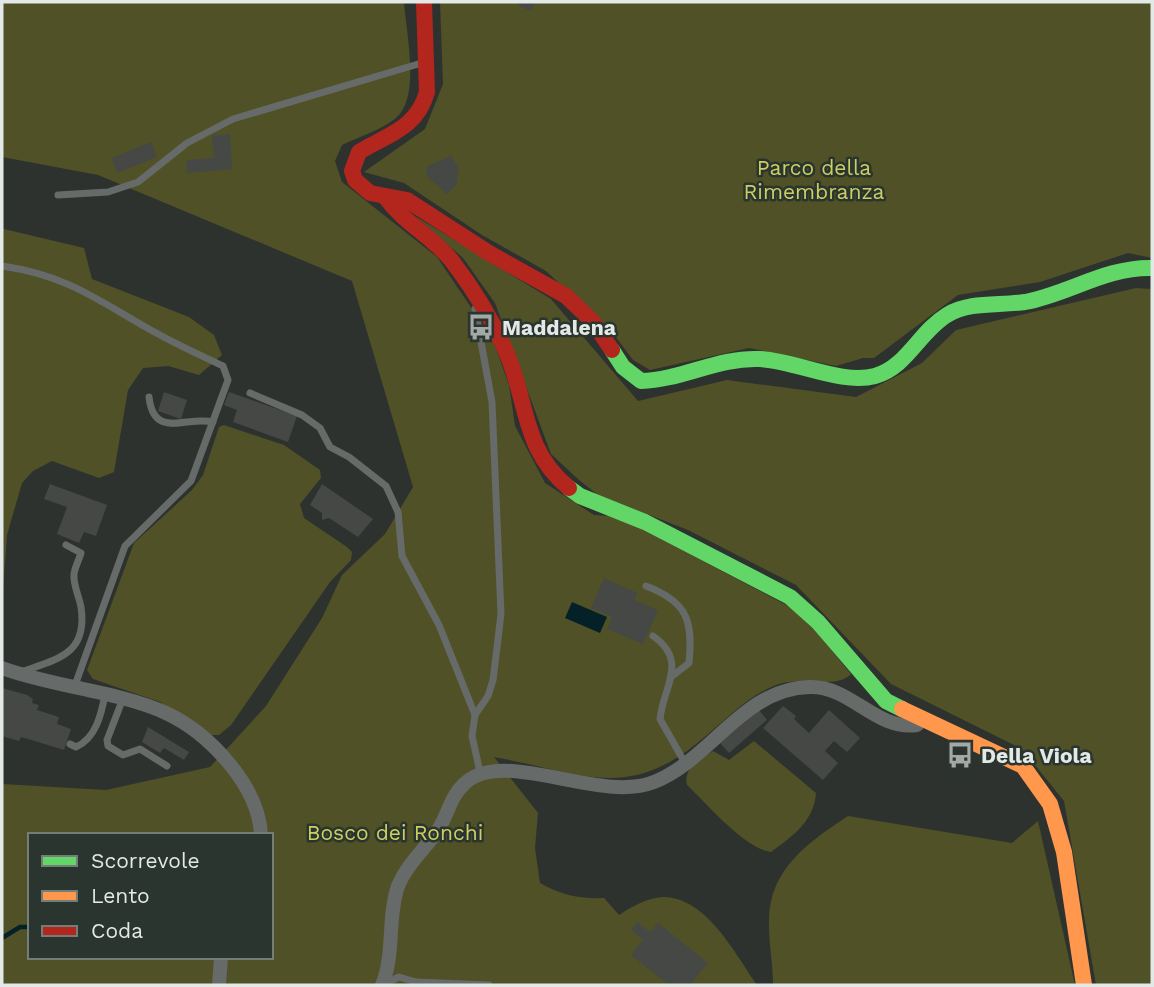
<svg xmlns="http://www.w3.org/2000/svg" width="1154" height="987" viewBox="0 0 1154 987" font-family="'Work Sans',sans-serif">
<style>
.green{fill:#505126;fill-rule:evenodd}
.water{fill:#042128}
.lines{fill:none;stroke-linecap:round;stroke-linejoin:round}
.stream{stroke:#042128;stroke-width:4.5}
.building{fill:#454845}
.lane{stroke:#666a68;stroke-width:7}
.street{stroke:#666a68;stroke-width:14}
.fast{stroke:#63d668;stroke-width:16}
.slow{stroke:#ff974d;stroke-width:16}
.jam{stroke:#b3261e;stroke-width:16}
.labels{text-anchor:middle;dominant-baseline:central;stroke-width:5;stroke-linejoin:round;paint-order:stroke}
.park-label{font-size:21px;fill:#cdcf62;stroke:#2a352f}
.poi-label{font-size:21px;font-weight:bold;fill:#e3e9e6;stroke:#2a352f;text-anchor:start}
</style>
<rect width="100%" height="100%" fill="#2d322f"/>
<!-- green -->
<g class="green">
<path d="M2,2H404C406,33 421,97 396,118C381,130 359,137 342,145L335,161L342,182L437,257L493,340L509,385L515,426L545,483L594,515L609,516L636,526L792,608L810,624L851,674C838,689 800,677 779,684C749,694 725,721 701,740C626,803 579,772 494,757L538,813L535,848L540,883C561,895 580,899 604,898L619,915C631,907 649,897 664,897C707,898 736,955 757,985H394L390,980L380,985H2V784L106,790L210,767L266,706L322,618L342,575L385,534L413,487L352,281L98,175L2,157ZM30,835H271V957H30Z"/>
<polygon points="440,2 1152,2 1152,258 1128,253 1040,282 958,295 874,358 863,358 836,366 749,348 650,370 633,360 615,336 546,271 482,235 404,183 364,172 425,129 443,84"/>
<polygon points="415,216 551,299 638,401 727,380 856,397 922,363 956,330 1136,288 1152,289 1152,985 1096,985 1064,801 1022,749 891,684 796,585 688,530 598,495 579,480 551,454 495,303 463,258"/>
<polygon points="4,229 84,248 92,279 189,317 214,335 222,355 199,375 168,366 143,368 128,390 114,472 99,478 52,461 33,471 22,483 7,535 2,603 2,230"/>
<polygon points="224,425 284,445 320,470 321,478 300,504 304,518 347,547 352,552 351,560 330,582 231,725 219,735 210,735 160,702 93,679 87,670 134,543 192,490 203,475 219,427"/>
<path d="M754,741L816,793C814,821 793,836 771,852C745,849 706,803 687,785C683,768 700,759 713,751L729,760Z"/>
<path d="M848,816L1012,843L1038,821L1075,985H773C773,965 769,945 769,925C767,871 807,843 848,816Z"/>
</g>
<!-- water -->
<polygon class="water" points="572,602 607,617 600,633 565,618"/>
<g class="lines">
<!-- stream -->
<polyline class="stream" points="2,938 20,927 30,927"/>
</g>
<!-- building -->
<g class="building">
<polygon points="519,2 535,2 531,11 518,5"/>
<polygon points="230,134 232,169 187,173 187,160 214,158 212,136"/>
<polygon points="151,142 157,157 117,173 112,158"/>
<polygon points="451,156 459,168 456,185 447,194 426,175 428,166"/>
<polygon points="164,392 187,400 181,419 158,411"/>
<polygon points="229,392 297,416 288,442 233,422 237,410 224,405"/>
<polygon points="50,484 107,505 96,536 84,532 79,543 57,534 67,507 44,499"/>
<polygon points="322,484 373,519 358,537 329,518 322,520 322,513 310,505"/>
<polygon points="604,578 637,593 635,600 658,610 643,644 607,629 612,617 591,608"/>
<polygon points="2,688 27,695 33,699 32,703 39,705 37,710 59,717 57,724 71,729 64,750 28,739 21,737 19,741 2,736"/>
<polygon points="783,706 796,716 794,719 809,733 829,710 860,738 847,752 834,741 825,751 838,763 823,780 763,728"/>
<polygon points="759,710 767,720 729,753 720,743"/>
<polygon points="148,727 189,752 184,760 164,748 160,753 142,742"/>
<polygon points="637,922 650,932 658,923 708,963 690,985 669,985 631,955 643,940 631,930"/>
</g>
<g class="lines">
<!-- lane -->
<g class="lane">
<polyline points="58,195 108,192 138,182 187,143 233,119 425,62"/>
<path d="M2,266C71,276 101,303 160,335C180,346 202,356 223,366L228,380L191,481L125,546L74,688"/>
<polyline points="475,309 492,402 501,614 493,680 488,696 475,715"/>
<polyline points="250,393 302,415 320,428 330,447 349,457 386,486 398,512 402,556 439,625 475,715 472,736 480,772"/>
<path d="M149,397C154,441 188,415 213,422"/>
<path d="M646,586C688,602 693,621 689,663L671,677"/>
<path d="M653,636C689,661 663,687 660,719L685,763"/>
<path d="M21,672C58,659 88,654 81,607C79,596 73,585 74,574C75,567 79,560 81,553L66,545"/>
<polyline points="122,701 107,740 108,746 123,755 140,749 167,766"/>
<path d="M70,744L76,747C96,738 101,715 105,695"/>
<polyline points="386,983 399,977 416,982 489,985"/>
</g>
<!-- street -->
<g class="street">
<path d="M2,668C54,687 117,691 166,713C209,733 259,786 261,835"/>
<polyline points="219,985 221,957"/>
<path d="M382,985C395,954 387,918 398,886C407,864 425,849 438,830C448,815 450,797 464,784C503,746 598,804 654,782C712,759 743,688 810,687C851,686 876,731 917,725L923,718"/>
</g>
<!-- fast -->
<g class="fast">
<path d="M612,350L623,367L641,381C682,380 718,357 760,359C796,361 842,385 875,376C907,367 919,332 947,315C970,301 999,306 1025,302C1069,294 1105,267 1152,268"/>
<polyline points="569,488 580,496 645,522 790,597 818,622 886,701 902,709"/>
</g>
<!-- slow -->
<polyline class="slow" points="902,709 1023,766 1050,804 1064,852 1084,985"/>
<!-- jam -->
<g class="jam">
<path d="M424,2L427,92C417,128 389,134 359,152L352,171L355,180L370,193L407,200L489,253L566,296L593,322L612,350"/>
<path d="M386,198C404,223 433,237 452,261C474,290 496,326 509,359C528,407 524,451 569,488"/>
</g>
</g>
<!-- icons -->
<defs>
<g id="bus-bare" transform="scale(2.1)"><path d="M-5-6H5V4H4V6H2V4H-2V6H-4V4H-5ZM-3.5-4V0h7V-4ZM-3.5 1.2v1.5H-2V1.2ZM2 1.2v1.5H3.5V1.2Z" fill="#a3a9a6" stroke="#2a352f" stroke-width="2.5" paint-order="stroke"/></g>
</defs>
<g fill-rule="evenodd">
<use href="#bus-bare" x="481" y="327"/>
<use href="#bus-bare" x="960" y="755"/>
</g>
<g class="labels">
<!-- park labels -->
<g class="park-label">
<text x="814" y="167">Parco della<tspan x="814" dy="24">Rimembranza</tspan></text>
<text x="395" y="832">Bosco dei Ronchi</text>
</g>
<!-- poi labels -->
<g class="poi-label">
<text x="502" y="327">Maddalena</text>
<text x="981" y="755">Della Viola</text>
</g>
</g>
<!-- border -->
<rect width="1154" height="987" fill="none" stroke="#e3e9e6" stroke-width="7"/>
<!-- legend -->
<rect x="28" y="833" width="245" height="126" fill="#2a352f" stroke="#747d78" stroke-width="2"/>
<rect x="42" y="856" width="35" height="10" fill="#63d668" stroke="#747d78" stroke-width="2"/>
<text x="91" y="868" font-size="21" fill="#e3e9e6">Scorrevole</text>
<rect x="42" y="891" width="35" height="10" fill="#ff974d" stroke="#747d78" stroke-width="2"/>
<text x="91" y="903" font-size="21" fill="#e3e9e6">Lento</text>
<rect x="42" y="926" width="35" height="10" fill="#b3261e" stroke="#747d78" stroke-width="2"/>
<text x="91" y="938" font-size="21" fill="#e3e9e6">Coda</text>
</svg>
